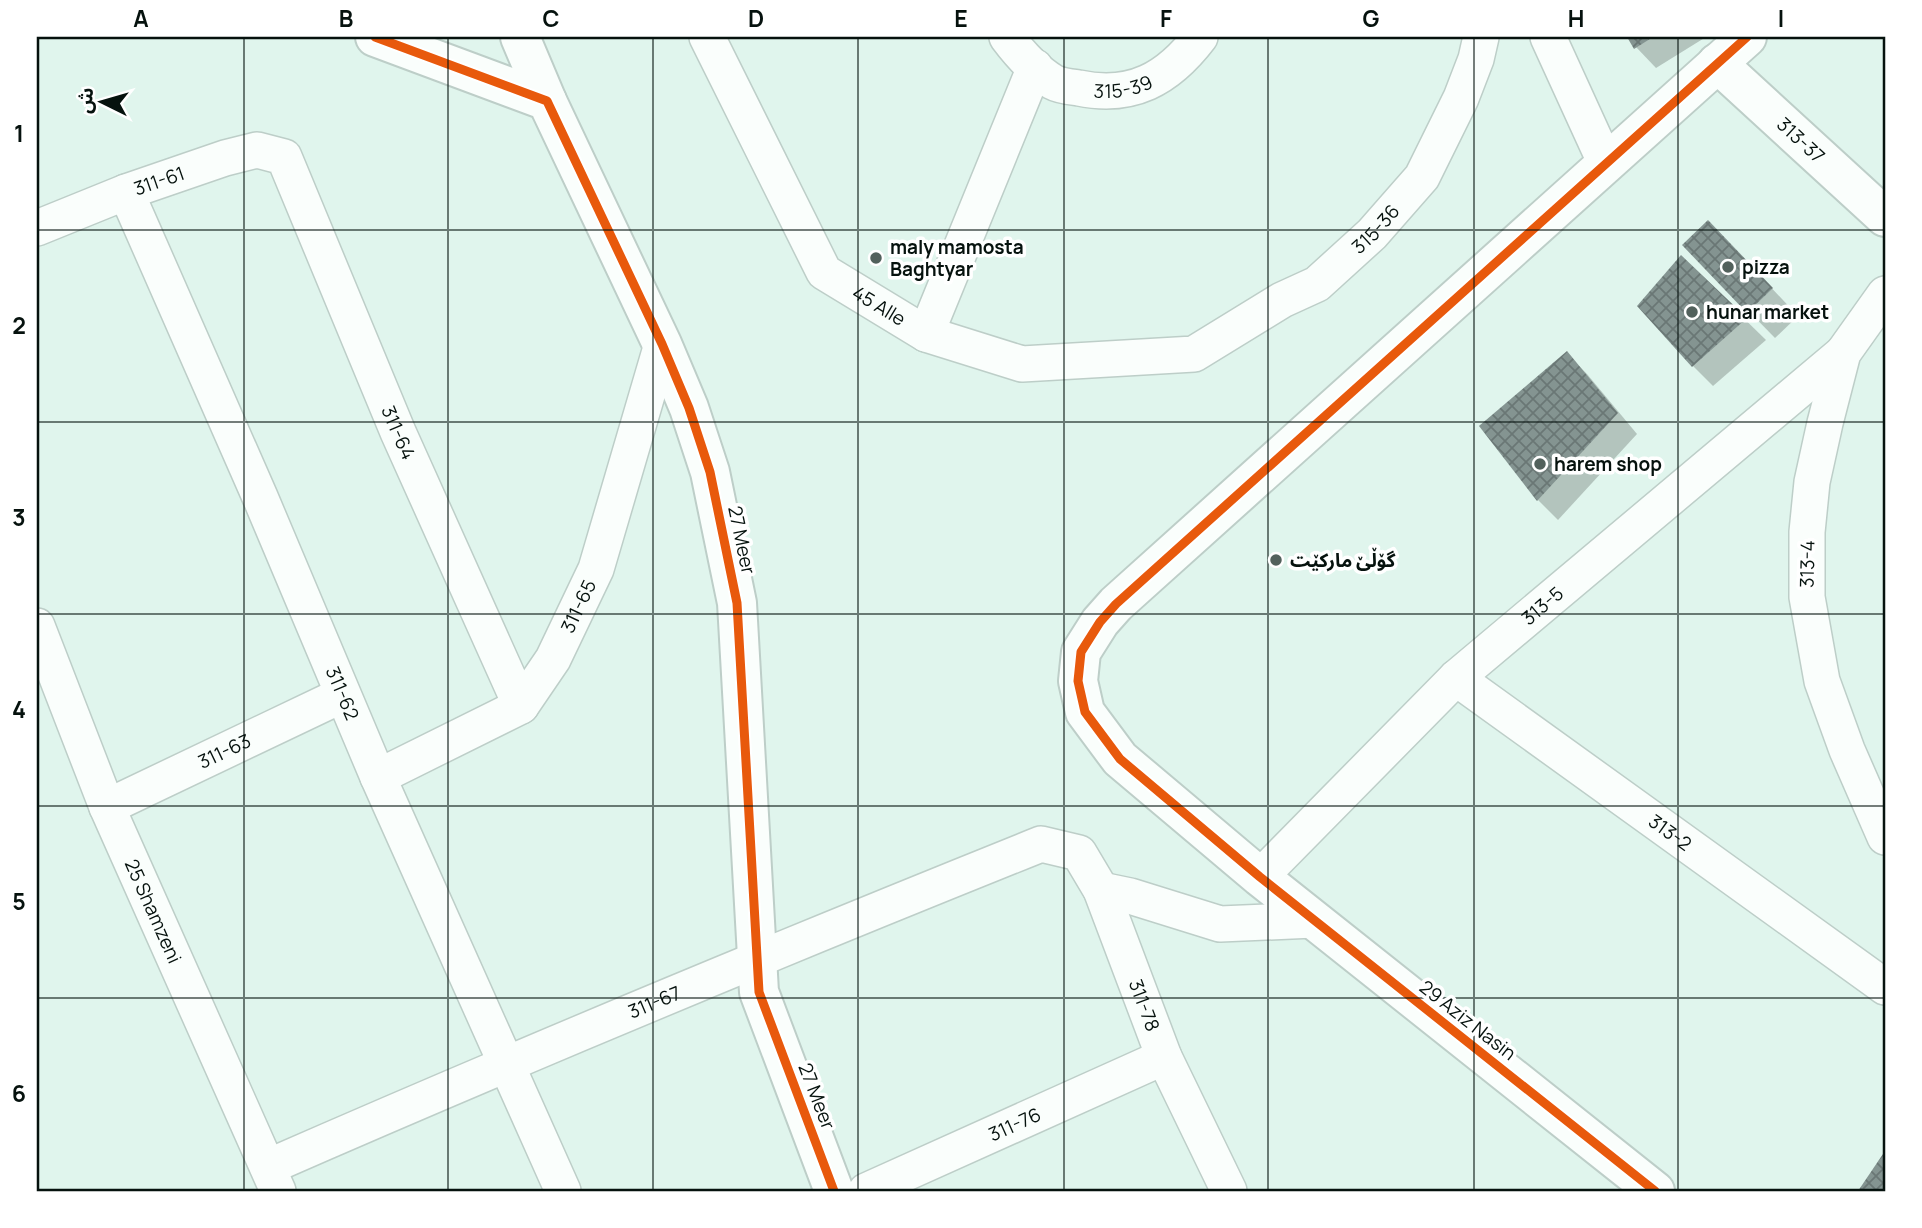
<svg xmlns="http://www.w3.org/2000/svg" width="1922" height="1228" viewBox="0 0 1922 1228" font-family="Manrope,'Noto Sans Arabic',sans-serif">
<style>
.shadow{fill:#0003}
.building{fill:url(#building-cross-hatch)}
.lines{fill:none;stroke-linecap:round;stroke-linejoin:round}
.minor-casing{stroke:#bdcec8;stroke-width:38}
.tertiary-casing{stroke:#bdcec8;stroke-width:42}
.minor{stroke:#fafefc;stroke-width:35}
.tertiary{stroke:#fafefc;stroke-width:38}
.cycleway-casing{stroke:#fff;stroke-width:13}
.cycleway{stroke:#e8590c;stroke-width:9}
.grid{fill:none;stroke:#06120e;stroke-width:2;stroke-opacity:0.55}
.poi-dot{fill:#52615c;stroke:#fff;stroke-width:2.5}
.labels{text-anchor:middle;dominant-baseline:central;stroke-width:7;stroke-linejoin:round;paint-order:stroke}
.street-label{font-size:19px;fill:#06120e;stroke:#fff}
.poi-label{font-size:19px;font-weight:bold;fill:#06120e;stroke:#fff;text-anchor:start}
.neatline{fill:none;stroke:#06120e;stroke-width:2.5}
.grid-label{font-size:23px;text-anchor:middle;font-weight:bold;fill:#06120e}
</style>
<defs>
<pattern id="building-cross-hatch" width="8" height="8" patternUnits="userSpaceOnUse" patternTransform="scale(1.75)"><rect width="8" height="8" fill="#849491"/><path d="M0 0l8 8M0 8l8-8" fill="none" stroke="#6a7775"/></pattern>
</defs>
<rect width="100%" height="100%" fill="#e0f5ed"/>
<!-- shadow -->
<g class="shadow">
<polygon points="1629,37 1706,37 1656,68 1636,47"/>
<polygon points="1684,245 1734,248 1798,316 1775,338"/>
<polygon points="1681,257 1766,340 1713,386 1693,366"/>
<polygon points="1567,354 1587,374 1637,434 1558,520 1538,500 1481,426"/>
</g>
<!-- building -->
<g class="building">
<polygon points="1627,37 1653,37 1634,49"/>
<polygon points="1708,220 1773,288 1747,313 1682,245"/>
<polygon points="1681,255 1747,318 1692,367 1637,306"/>
<polygon points="1567,351 1618,413 1537,501 1479,426"/>
<polygon points="1885,1151 1885,1191 1858,1191"/>
</g>
<g class="lines">
<!-- minor casing -->
<g class="minor-casing">
<g id="minor">
<path id="s1" d="M707,37L824,272L926,334L1022,364L1194,354L1282,300L1317,284L1372,234L1422,177L1461,98L1476,59L1481,37"/>
<path id="s2" d="M1007,37C1019,53 1035,71 1053,82C1060,86 1071,87 1079,88C1132,99 1168,79 1200,37"/>
<polyline points="1548,37 1606,164"/>
<path id="s3" d="M126,192L260,497L378,777L563,1191"/>
<path id="s4" d="M37,228L126,192L225,158L257,150L284,157L398,432L521,706"/>
<polyline points="1885,294 1843,353 1825,423 1812,482 1807,532 1807,597 1822,681 1847,750 1885,837"/>
<polyline points="926,334 1035,67"/>
<path id="s5" d="M37,626L107,807L278,1191"/>
<path id="s6" d="M1456,678L1885,987"/>
<path id="s7" d="M378,777L521,706L553,659L596,569L662,344"/>
<path id="s8" d="M107,807L342,695"/>
<path id="s9" d="M1260,877L1456,678L1843,353"/>
<polyline points="1101,890 1130,896 1220,924 1314,920"/>
<path id="s10" d="M268,1167C524,1055 782,948 1041,844L1079,853L1101,890L1164,1057L1229,1191"/>
<path id="s11" d="M866,1191L1164,1057"/>
</g>
</g>
<!-- tertiary casing -->
<g class="tertiary-casing">
<g id="tertiary">
<polyline points="375,37 547,101 662,344 689,408 710,472 737,603 759,992 834,1191"/>
<polyline points="520,37 547,101"/>
<path id="s12" d="M1717,63L1885,217"/>
<polyline points="1655,1191 1260,877 1120,759 1085,712 1078,681 1081,652 1100,622 1116,604 1747,37"/>
</g>
</g>
<!-- minor -->
<use href="#minor" class="minor"/>
<!-- tertiary -->
<use href="#tertiary" class="tertiary"/>
<!-- cycleway casing -->
<g class="cycleway-casing">
<g id="cycleway">
<polyline points="375,37 547,101 662,344 689,408 710,472 737,603 759,992 834,1191"/>
<polyline points="1655,1191 1260,877 1120,759 1085,712 1078,681 1081,652 1100,622 1116,604 1747,37"/>
</g>
</g>
<!-- cycleway -->
<use href="#cycleway" class="cycleway"/>
</g>
<!-- grid -->
<path class="grid" d="M244,37V1191M448,37V1191M653,37V1191M858,37V1191M1064,37V1191M1268,37V1191M1474,37V1191M1678,37V1191M37,230H1885M37,422H1885M37,614H1885M37,806H1885M37,998H1885"/>
<!-- markers -->
<g class="poi-dot">
<circle cx="876" cy="258" r="7"/>
<circle cx="1728" cy="267" r="7"/>
<circle cx="1692" cy="312" r="7"/>
<circle cx="1540" cy="464" r="7"/>
<circle cx="1276" cy="560" r="7"/>
</g>
<g class="labels">
<!-- street labels -->
<g class="street-label">
<text stroke="none"><textPath href="#s2" startOffset="136">315-39</textPath></text>
<text stroke="none"><textPath href="#s12" startOffset="114">313-37</textPath></text>
<text stroke="none"><textPath href="#s4" startOffset="131">311-61</textPath></text>
<text stroke="none"><textPath href="#s1" startOffset="877">315-36</textPath></text>
<text stroke="none"><textPath href="#s1" startOffset="327">45 Alle</textPath></text>
<text stroke="none"><textPath href="#s4" startOffset="560">311-64</textPath></text>
<text transform="translate(742 540) rotate(78)">27 Meer</text>
<text transform="translate(1807 564) rotate(-89)">313-4</text>
<text stroke="none"><textPath href="#s7" startOffset="275">311-65</textPath></text>
<text stroke="none"><textPath href="#s9" startOffset="392">313-5</textPath></text>
<text stroke="none"><textPath href="#s3" startOffset="546">311-62</textPath></text>
<text stroke="none"><textPath href="#s8" startOffset="130">311-63</textPath></text>
<text stroke="none"><textPath href="#s6" startOffset="264">313-2</textPath></text>
<text stroke="none"><textPath href="#s5" startOffset="308">25 Shamzeni</textPath></text>
<text stroke="none"><textPath href="#s10" startOffset="420">311-67</textPath></text>
<text stroke="none"><textPath href="#s10" startOffset="1043">311-78</textPath></text>
<text transform="translate(1468 1020) rotate(38)">29 Aziz Nasin</text>
<text transform="translate(817 1096) rotate(69)">27 Meer</text>
<text stroke="none"><textPath href="#s11" startOffset="163">311-76</textPath></text>
</g>
<!-- poi labels -->
<g class="poi-label">
<text x="890" y="247">maly mamosta<tspan x="890" dy="22">Baghtyar</tspan></text>
<text x="1742" y="267">pizza</text>
<text x="1706" y="312">hunar market</text>
<text x="1554" y="464">harem shop</text>
<text x="1290" y="560">گۆڵێ مارکێت</text>
</g>
</g>
<!-- border -->
<rect width="1922" height="1228" fill="none" stroke="#ffffff" stroke-width="77"/>
<!-- north arrow -->
<g transform="translate(102 102) rotate(275)" stroke="#ffffff" stroke-width="5" paint-order="stroke">
<path d="M0-5L12 26L0 18L-12 26Z" fill="#06120e"/>
<text y="-10" font-size="19" font-weight="bold" text-anchor="middle" fill="#06120e">ش</text>
</g>
<rect x="38" y="38" width="1846" height="1152" class="neatline"/>
<g class="grid-label">
<text x="141" y="27">A</text>
<text x="346" y="27">B</text>
<text x="551" y="27">C</text>
<text x="756" y="27">D</text>
<text x="961" y="27">E</text>
<text x="1166" y="27">F</text>
<text x="1371" y="27">G</text>
<text x="1576" y="27">H</text>
<text x="1781" y="27">I</text>
<text x="19" y="142">1</text>
<text x="19" y="334">2</text>
<text x="19" y="526">3</text>
<text x="19" y="718">4</text>
<text x="19" y="910">5</text>
<text x="19" y="1102">6</text>
</g>
</svg>
